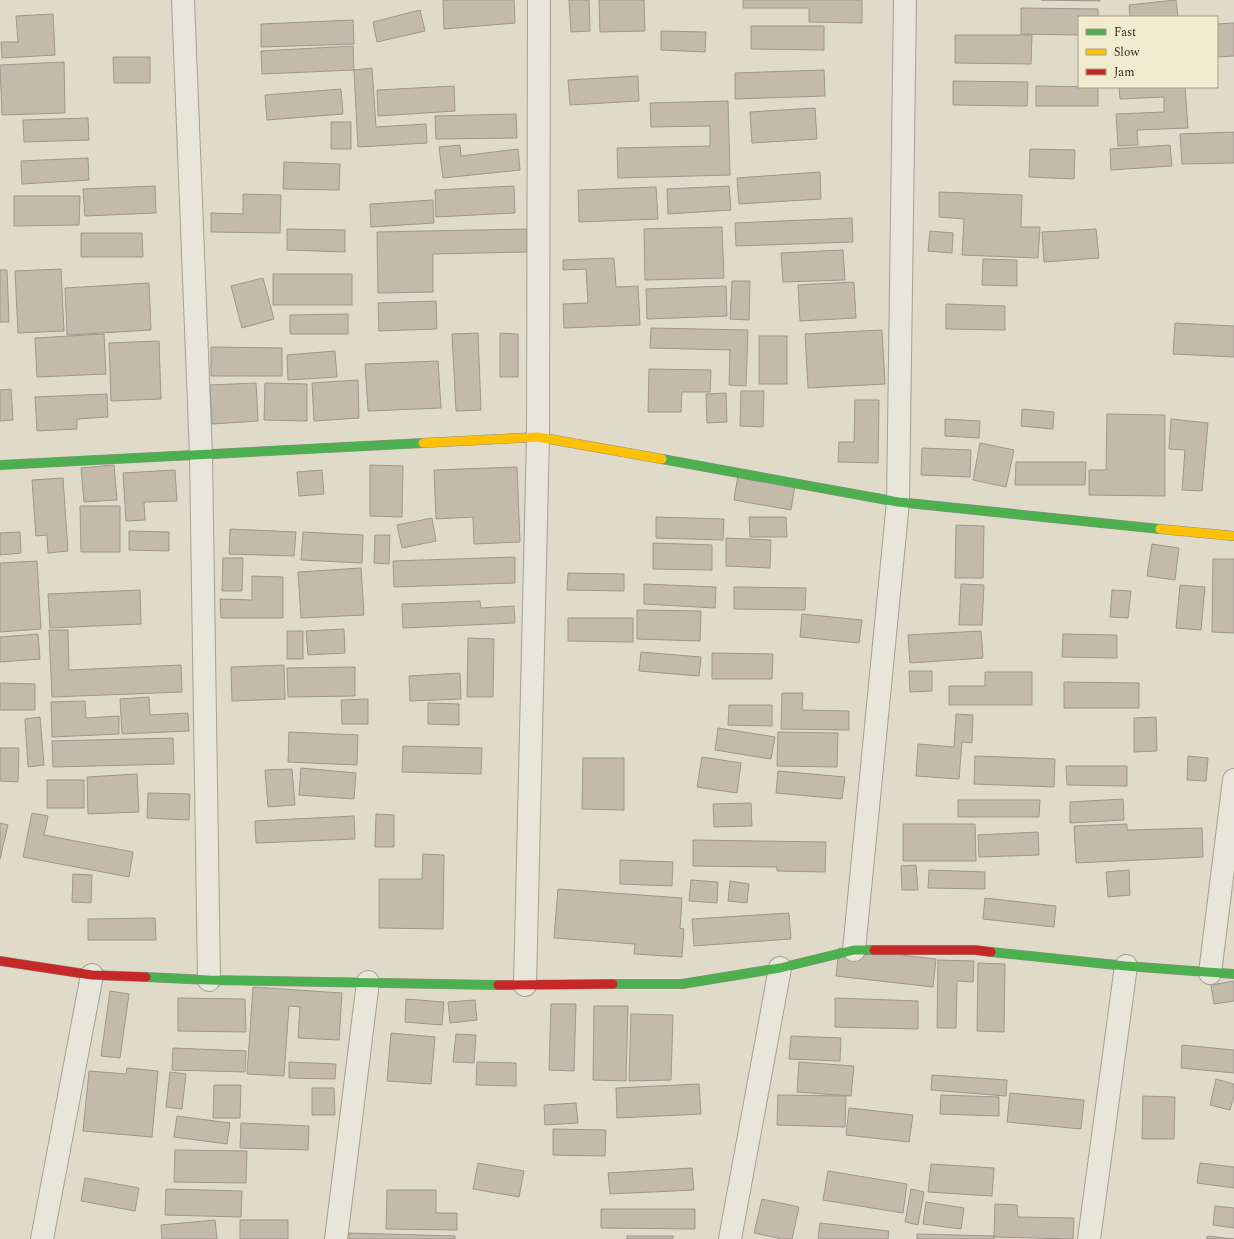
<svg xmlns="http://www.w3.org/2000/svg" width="1234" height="1239" viewBox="0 0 1234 1239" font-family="Spectral,serif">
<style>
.building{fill:#c3baaa;stroke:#9f978a}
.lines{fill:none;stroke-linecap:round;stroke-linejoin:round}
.street-casing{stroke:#a5a093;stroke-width:24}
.fast-casing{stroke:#948f83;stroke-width:10}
.slow-casing{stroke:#948f83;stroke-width:10}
.jam-casing{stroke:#948f83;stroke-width:10}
.street{stroke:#e8e5da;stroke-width:22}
.fast{stroke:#4caf50;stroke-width:9}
.slow{stroke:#ffc107;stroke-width:9}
.jam{stroke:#c62828;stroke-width:9}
</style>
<rect width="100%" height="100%" fill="#e0dbc9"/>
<!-- building -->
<g class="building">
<polygon points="443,0 514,0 515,23 444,29"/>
<polygon points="569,0 589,0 590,31 571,32"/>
<polygon points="599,0 644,0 645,31 600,32"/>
<polygon points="743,0 862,0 862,23 809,22 809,8 743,8"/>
<polygon points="1041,0 1100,0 1100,1"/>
<polygon points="1176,0 1178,17 1130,17 1129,5"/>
<polygon points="1021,8 1098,9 1098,17 1079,17 1079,35 1021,34"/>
<polygon points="420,10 425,31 377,42 373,22"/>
<polygon points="53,14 55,55 2,58 1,42 18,42 16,16"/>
<polygon points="353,20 354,44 261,47 261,24"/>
<polygon points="1234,23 1234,56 1217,57 1217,24"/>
<polygon points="751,26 824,26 824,50 751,49"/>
<polygon points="661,31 706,32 705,52 661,50"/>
<polygon points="955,35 1032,35 1031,64 955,63"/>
<polygon points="353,46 354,70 262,74 261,51"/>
<polygon points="113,57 150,57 150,83 114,83"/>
<polygon points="64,62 65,113 2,115 0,65"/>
<polygon points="372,68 376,127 426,124 427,143 358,147 354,70"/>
<polygon points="824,70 825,96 735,99 735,73"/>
<polygon points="638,76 639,101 570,105 568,80"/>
<polygon points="953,81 1028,82 1027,106 953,105"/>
<polygon points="454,86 455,111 378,116 377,90"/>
<polygon points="1036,86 1098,87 1098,106 1036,106"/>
<polygon points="1119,87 1185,87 1188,128 1137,130 1138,145 1118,146 1116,114 1164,112 1164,97 1120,99"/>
<polygon points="341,89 343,114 267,120 265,95"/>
<polygon points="728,101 730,175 618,178 617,148 710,146 710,126 651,127 650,103"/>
<polygon points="815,108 817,139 752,143 750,112"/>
<polygon points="516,114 517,138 436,139 435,116"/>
<polygon points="88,118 89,140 24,142 23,120"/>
<rect x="331" y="122" width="20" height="27"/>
<polygon points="1234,132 1234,163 1182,164 1180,134"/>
<polygon points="460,145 461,156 518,149 520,170 443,178 439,147"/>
<polygon points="1170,145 1172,166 1111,170 1110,149"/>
<polygon points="1030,149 1075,150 1074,179 1029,177"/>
<polygon points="88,158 89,180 22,184 21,161"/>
<polygon points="284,162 340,164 339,190 283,189"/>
<polygon points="820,172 821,199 739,204 737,178"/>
<polygon points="155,186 156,213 85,216 83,189"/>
<polygon points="514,186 515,213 436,217 435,190"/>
<polygon points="729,186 731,210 668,214 667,189"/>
<polygon points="656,187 658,219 579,222 578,190"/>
<polygon points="939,192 1022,195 1021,227 1040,227 1038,258 962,255 964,219 939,217"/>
<polygon points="243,194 281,195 280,233 211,232 211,213 243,214"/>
<polygon points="14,196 80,196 79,225 14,226"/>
<polygon points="433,200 434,223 371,227 370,204"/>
<polygon points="852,218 853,242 736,246 735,223"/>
<polygon points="722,227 724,278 645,280 644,229"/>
<polygon points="287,229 345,230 345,252 287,250"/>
<polygon points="527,229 527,252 433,254 433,292 378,293 377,232"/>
<polygon points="1096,229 1099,258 1044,262 1042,232"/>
<polygon points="930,231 953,233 952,253 928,251"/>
<polygon points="81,233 142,233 143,257 81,257"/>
<polygon points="843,250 845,280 783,282 781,253"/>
<polygon points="614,258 616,287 638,286 640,325 564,328 563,304 588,303 586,269 563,270 563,260"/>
<polygon points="983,259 1017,260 1017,286 982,285"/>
<polygon points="61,269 64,331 18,333 15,271"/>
<polygon points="0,270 7,270 9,322 0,322"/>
<rect x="273" y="274" width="79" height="31"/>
<polygon points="263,278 274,319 242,328 231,286"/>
<polygon points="732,281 750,281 749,320 730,319"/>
<polygon points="854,282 856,318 800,321 798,285"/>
<polygon points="149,283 151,330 67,335 65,288"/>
<polygon points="726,286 727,316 647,319 646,289"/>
<polygon points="436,301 437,329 379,331 378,303"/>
<polygon points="946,304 1005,306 1005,330 946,329"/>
<polygon points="348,314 348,334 290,334 290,315"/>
<polygon points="1175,323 1234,326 1234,357 1173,354"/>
<polygon points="651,328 748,330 746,386 729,385 730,350 650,348"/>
<polygon points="882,330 885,384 808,388 805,334"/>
<polygon points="478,333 481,410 456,411 452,334"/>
<polygon points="500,333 518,334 518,377 500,377"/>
<polygon points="104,334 106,374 37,377 35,338"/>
<rect x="759" y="336" width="28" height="48"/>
<polygon points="159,341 161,399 111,401 109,343"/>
<polygon points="211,347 282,348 282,376 211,376"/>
<polygon points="335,351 337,377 288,380 287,355"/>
<polygon points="438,361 441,408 368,411 365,364"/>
<polygon points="649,369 711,370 710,392 682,392 681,412 648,412"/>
<polygon points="358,380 359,418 314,421 312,383"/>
<polygon points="256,383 258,421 212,424 210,385"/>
<polygon points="265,383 307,384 307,421 264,420"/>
<polygon points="11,389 13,420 0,421 0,390"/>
<polygon points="741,391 764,391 763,427 740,426"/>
<polygon points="726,393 727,422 707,423 706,394"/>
<polygon points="107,394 108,417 77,419 77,429 37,431 35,397"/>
<polygon points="855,400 879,400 878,463 838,462 839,442 854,442"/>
<polygon points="1022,409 1054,412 1053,429 1021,426"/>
<polygon points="1107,414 1165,415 1165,496 1089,495 1089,470 1106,470"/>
<polygon points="945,419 980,421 979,438 945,436"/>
<polygon points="1171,419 1208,423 1202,491 1182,490 1185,450 1169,449"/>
<polygon points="980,443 1014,450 1006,487 973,480"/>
<polygon points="922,448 971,450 970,477 921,475"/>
<polygon points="1016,462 1086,462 1085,485 1015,485"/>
<polygon points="114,465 117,500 84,502 81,468"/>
<polygon points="370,465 403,466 402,517 370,516"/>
<polygon points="517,467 520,542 474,544 473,517 436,519 434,470"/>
<polygon points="175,470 177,501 144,502 145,520 126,521 123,473"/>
<polygon points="322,470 324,494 299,496 297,472"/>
<polygon points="738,475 795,485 791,510 734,500"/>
<polygon points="63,478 68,551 48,553 47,535 36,536 32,480"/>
<polygon points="80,506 120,506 120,552 81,552"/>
<polygon points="656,517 724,519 723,540 656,538"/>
<polygon points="749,517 786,517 787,537 750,537"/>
<polygon points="432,518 436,541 402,548 397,525"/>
<polygon points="956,525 984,526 983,578 955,578"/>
<polygon points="230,529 296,532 294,556 229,554"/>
<polygon points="129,531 169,532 169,551 129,550"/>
<polygon points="20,532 21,553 0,555 0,533"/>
<polygon points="303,532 363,535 362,563 301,560"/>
<polygon points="375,535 390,535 389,564 374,563"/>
<polygon points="726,538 771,540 770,568 726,566"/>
<polygon points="653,543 712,545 712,570 653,569"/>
<polygon points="1152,544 1179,548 1175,580 1147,576"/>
<polygon points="515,557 515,583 394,587 393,561"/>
<polygon points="223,558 243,558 242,591 222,591"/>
<polygon points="1213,559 1234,559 1234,633 1212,632"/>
<polygon points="37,561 41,629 0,632 0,563"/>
<polygon points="361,568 364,615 301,618 298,572"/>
<polygon points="568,573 624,574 624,591 567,590"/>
<polygon points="252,576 283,577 283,618 221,618 220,599 252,600"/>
<polygon points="644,584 716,587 715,608 644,604"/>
<polygon points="961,584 984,585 982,625 959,625"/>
<polygon points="1180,585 1205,587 1201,630 1176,628"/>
<polygon points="734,587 806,588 805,610 734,609"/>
<polygon points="140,590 141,624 50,628 48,594"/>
<polygon points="1112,590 1131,591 1128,618 1110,617"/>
<polygon points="480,601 481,608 514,606 515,623 403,628 402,604"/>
<polygon points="637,610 701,611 700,641 637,639"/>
<polygon points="802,614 862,620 859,643 800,637"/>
<polygon points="568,618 633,618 633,642 568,641"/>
<polygon points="344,629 345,653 308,655 306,631"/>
<polygon points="49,630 68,630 69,670 181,665 182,692 52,697"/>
<rect x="287" y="631" width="16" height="28"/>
<polygon points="981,631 983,658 910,663 908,635"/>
<polygon points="38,634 40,659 0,662 0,637"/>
<polygon points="1063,634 1117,635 1117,658 1062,657"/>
<polygon points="468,638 494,639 493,697 467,697"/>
<polygon points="641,652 701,657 699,676 639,671"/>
<polygon points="712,653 773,654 772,679 712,679"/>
<polygon points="284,665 285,699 232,701 231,667"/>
<polygon points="355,667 355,696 288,697 287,668"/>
<polygon points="909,671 932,671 932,691 910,692"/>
<polygon points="985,672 1032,672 1032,705 949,705 949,686 985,686"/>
<polygon points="460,673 461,699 410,701 409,676"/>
<polygon points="1064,682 1139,683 1139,708 1064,708"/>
<polygon points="0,683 35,684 35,710 0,710"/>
<polygon points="782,693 803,693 802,710 849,711 849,730 781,729"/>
<polygon points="149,697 150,715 188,713 189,731 122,734 120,699"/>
<polygon points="368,699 368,724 342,724 341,700"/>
<polygon points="85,701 86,718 119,716 119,734 52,737 51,702"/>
<polygon points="428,703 459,704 459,725 428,724"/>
<polygon points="729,705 772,705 772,726 728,725"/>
<polygon points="956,714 973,715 972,743 962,742 959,779 916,776 918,744 954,747"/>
<polygon points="40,717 44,765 28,767 25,719"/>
<polygon points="1156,717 1157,751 1134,752 1134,718"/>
<polygon points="718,728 775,737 771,759 715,750"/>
<polygon points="289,732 358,735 357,765 288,762"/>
<polygon points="778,732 838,733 837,767 777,766"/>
<polygon points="173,738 174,764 53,767 52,741"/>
<polygon points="403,746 482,748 481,774 402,772"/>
<polygon points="0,748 19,748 18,782 0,781"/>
<polygon points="975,756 1055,759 1054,787 974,784"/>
<polygon points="1188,756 1208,758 1206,781 1187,780"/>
<polygon points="702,757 741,763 737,793 697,787"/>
<polygon points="583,758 624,758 624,810 582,809"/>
<polygon points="1066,766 1127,766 1127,786 1067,785"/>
<polygon points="301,768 356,773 354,799 299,795"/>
<polygon points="292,769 295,805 268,807 265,770"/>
<polygon points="778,771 845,777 842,799 776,793"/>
<polygon points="137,774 139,812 88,814 87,777"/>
<rect x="47" y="780" width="37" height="28"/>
<polygon points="148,793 190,794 189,820 147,818"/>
<polygon points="1123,799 1124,820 1070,823 1070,802"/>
<polygon points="958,800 1040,800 1039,817 958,817"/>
<polygon points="751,803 752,826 714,827 713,804"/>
<polygon points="32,813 48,816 44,835 133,852 129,877 23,857"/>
<polygon points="376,814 394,815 394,847 375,847"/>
<polygon points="354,816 355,839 256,843 255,821"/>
<polygon points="0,823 8,825 0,859"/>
<polygon points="903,824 975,824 976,861 903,861"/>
<polygon points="1127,824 1127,830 1202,828 1203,857 1076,863 1074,826"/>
<polygon points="1038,832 1039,855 979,857 978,835"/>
<polygon points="693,840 826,842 825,872 777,871 777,867 693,866"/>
<polygon points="423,854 444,855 443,929 379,928 379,879 422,879"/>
<polygon points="620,860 673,862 672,886 620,884"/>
<polygon points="916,865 918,890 902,890 901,866"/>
<polygon points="929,870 985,872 985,889 928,888"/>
<polygon points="1129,870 1130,895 1108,897 1106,872"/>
<polygon points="73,874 92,875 91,903 72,902"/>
<polygon points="691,880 718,882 717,903 689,901"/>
<polygon points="730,881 749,884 747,903 728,901"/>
<polygon points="558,889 682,898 680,928 684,929 682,957 634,954 635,944 554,938"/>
<polygon points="985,898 1056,906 1054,927 983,919"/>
<polygon points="789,913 791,939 694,946 692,919"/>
<polygon points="155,918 156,940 88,940 88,919"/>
<polygon points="839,948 936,959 933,987 836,976"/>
<polygon points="938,960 974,961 973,982 957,981 956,1028 937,1028"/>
<polygon points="978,963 1005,964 1004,1032 977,1031"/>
<polygon points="1234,981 1234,1001 1214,1004 1211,985"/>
<polygon points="253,987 342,993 339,1040 298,1038 300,1007 289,1006 284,1076 247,1074"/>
<polygon points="110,991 129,994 120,1058 101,1056"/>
<polygon points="178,998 245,999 246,1032 178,1031"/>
<polygon points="835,998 918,1001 918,1029 835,1027"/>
<polygon points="406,999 444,1002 442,1025 405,1022"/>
<polygon points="475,1000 477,1020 450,1023 448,1002"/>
<polygon points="551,1004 576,1004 574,1071 549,1070"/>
<polygon points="594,1006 628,1006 626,1081 593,1080"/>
<polygon points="631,1014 673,1015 671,1080 629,1081"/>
<polygon points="391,1033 435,1037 431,1084 387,1081"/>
<polygon points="456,1034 476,1035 474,1063 453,1062"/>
<polygon points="791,1036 841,1038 840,1061 789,1059"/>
<polygon points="1182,1045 1234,1050 1234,1073 1181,1068"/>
<polygon points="173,1048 246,1051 245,1072 172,1070"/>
<polygon points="289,1062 336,1064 335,1079 289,1078"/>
<polygon points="477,1062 516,1063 516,1086 476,1085"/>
<polygon points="799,1062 854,1066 851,1096 797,1092"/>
<polygon points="127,1068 158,1071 152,1137 83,1131 89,1071 126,1074"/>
<polygon points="170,1072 186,1074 182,1109 166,1107"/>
<polygon points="932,1075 1007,1080 1006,1096 931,1090"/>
<polygon points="1216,1079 1234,1084 1234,1096 1230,1110 1210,1105"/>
<polygon points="699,1084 701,1114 617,1118 616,1088"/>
<polygon points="214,1085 241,1085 240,1118 213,1118"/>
<polygon points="312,1088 334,1088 335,1115 312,1115"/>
<polygon points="1010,1093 1084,1100 1081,1129 1007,1122"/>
<polygon points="778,1095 846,1096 845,1127 777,1125"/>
<polygon points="941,1095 999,1097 999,1116 940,1114"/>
<polygon points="1143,1096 1175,1097 1174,1139 1142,1139"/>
<polygon points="576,1103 578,1123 545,1125 544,1105"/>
<polygon points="849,1108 913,1115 909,1142 846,1135"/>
<polygon points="177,1116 230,1123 227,1144 174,1137"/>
<polygon points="241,1123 309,1126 308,1150 240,1148"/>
<polygon points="553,1129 606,1130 605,1156 553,1155"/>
<polygon points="175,1150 247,1151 246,1183 174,1182"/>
<polygon points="478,1163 524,1171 519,1197 473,1189"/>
<polygon points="1200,1163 1234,1167 1234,1188 1197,1183"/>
<polygon points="931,1164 994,1168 992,1196 928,1192"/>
<polygon points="692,1168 694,1190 610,1194 608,1173"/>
<polygon points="828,1171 907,1184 903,1213 823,1200"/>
<polygon points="85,1178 139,1188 135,1211 81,1201"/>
<polygon points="166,1189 242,1191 241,1217 165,1215"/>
<polygon points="911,1189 924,1192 918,1225 905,1222"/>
<polygon points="387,1190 436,1190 436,1213 457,1213 457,1230 386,1229"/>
<polygon points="762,1199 799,1207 792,1239 782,1239 754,1233"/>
<polygon points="926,1202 964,1208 961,1229 923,1224"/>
<polygon points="995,1204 1017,1205 1018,1217 1074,1218 1073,1239 994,1237"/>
<polygon points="1215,1206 1234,1208 1234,1228 1213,1225"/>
<polygon points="601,1209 695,1209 695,1229 601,1228"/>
<polygon points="215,1220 217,1239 162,1239 161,1225"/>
<rect x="240" y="1220" width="48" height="19"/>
<polygon points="820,1223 889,1231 888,1239 818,1239"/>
<polygon points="349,1233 455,1236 455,1239 349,1239"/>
<polygon points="917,1234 994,1236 994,1239 917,1239"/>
<rect x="627" y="1236" width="46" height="3"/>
<polygon points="1207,1236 1234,1239 1207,1239"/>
</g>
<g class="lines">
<!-- street casing -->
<g class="street-casing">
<g id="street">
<polyline points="183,0 201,455 209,980"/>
<polyline points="854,950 898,502 905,0"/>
<polyline points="1210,973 1234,780"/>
<polyline points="525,985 538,437 539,0"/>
<polyline points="42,1239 92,975"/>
<polyline points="336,1239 368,982"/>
<polyline points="730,1239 780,968"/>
<polyline points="1089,1239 1126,966"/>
</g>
</g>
<!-- fast casing -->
<g class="fast-casing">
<g id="fast">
<polyline points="662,459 898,502 1160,529"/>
<polyline points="0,465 423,443"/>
<polyline points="991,952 1126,966 1234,974"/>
<polyline points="146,977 209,980 498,985"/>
<polyline points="613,984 682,984 780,968 854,950 874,950"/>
</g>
</g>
<!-- slow casing -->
<g class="slow-casing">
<g id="slow">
<polyline points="423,443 538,437 662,459"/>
<polyline points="1160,529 1234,536"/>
</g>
</g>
<!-- jam casing -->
<g class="jam-casing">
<g id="jam">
<polyline points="874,950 975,950 991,952"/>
<polyline points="0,961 92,975 146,977"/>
<polyline points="498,985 613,984"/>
</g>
</g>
<!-- street -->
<use href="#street" class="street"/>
<!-- fast -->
<use href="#fast" class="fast"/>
<!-- slow -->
<use href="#slow" class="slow"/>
<!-- jam -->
<use href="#jam" class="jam"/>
</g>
<!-- legend -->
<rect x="1078" y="16" width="140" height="72" fill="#f1ebcf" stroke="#a59d88"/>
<rect x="1086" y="29" width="20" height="6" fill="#4caf50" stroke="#a59d88"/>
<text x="1114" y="36" font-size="12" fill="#32291d">Fast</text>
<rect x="1086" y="49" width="20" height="6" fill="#ffc107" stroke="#a59d88"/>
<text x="1114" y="56" font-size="12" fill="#32291d">Slow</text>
<rect x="1086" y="69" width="20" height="6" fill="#c62828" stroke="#a59d88"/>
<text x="1114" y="76" font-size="12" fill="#32291d">Jam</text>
</svg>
